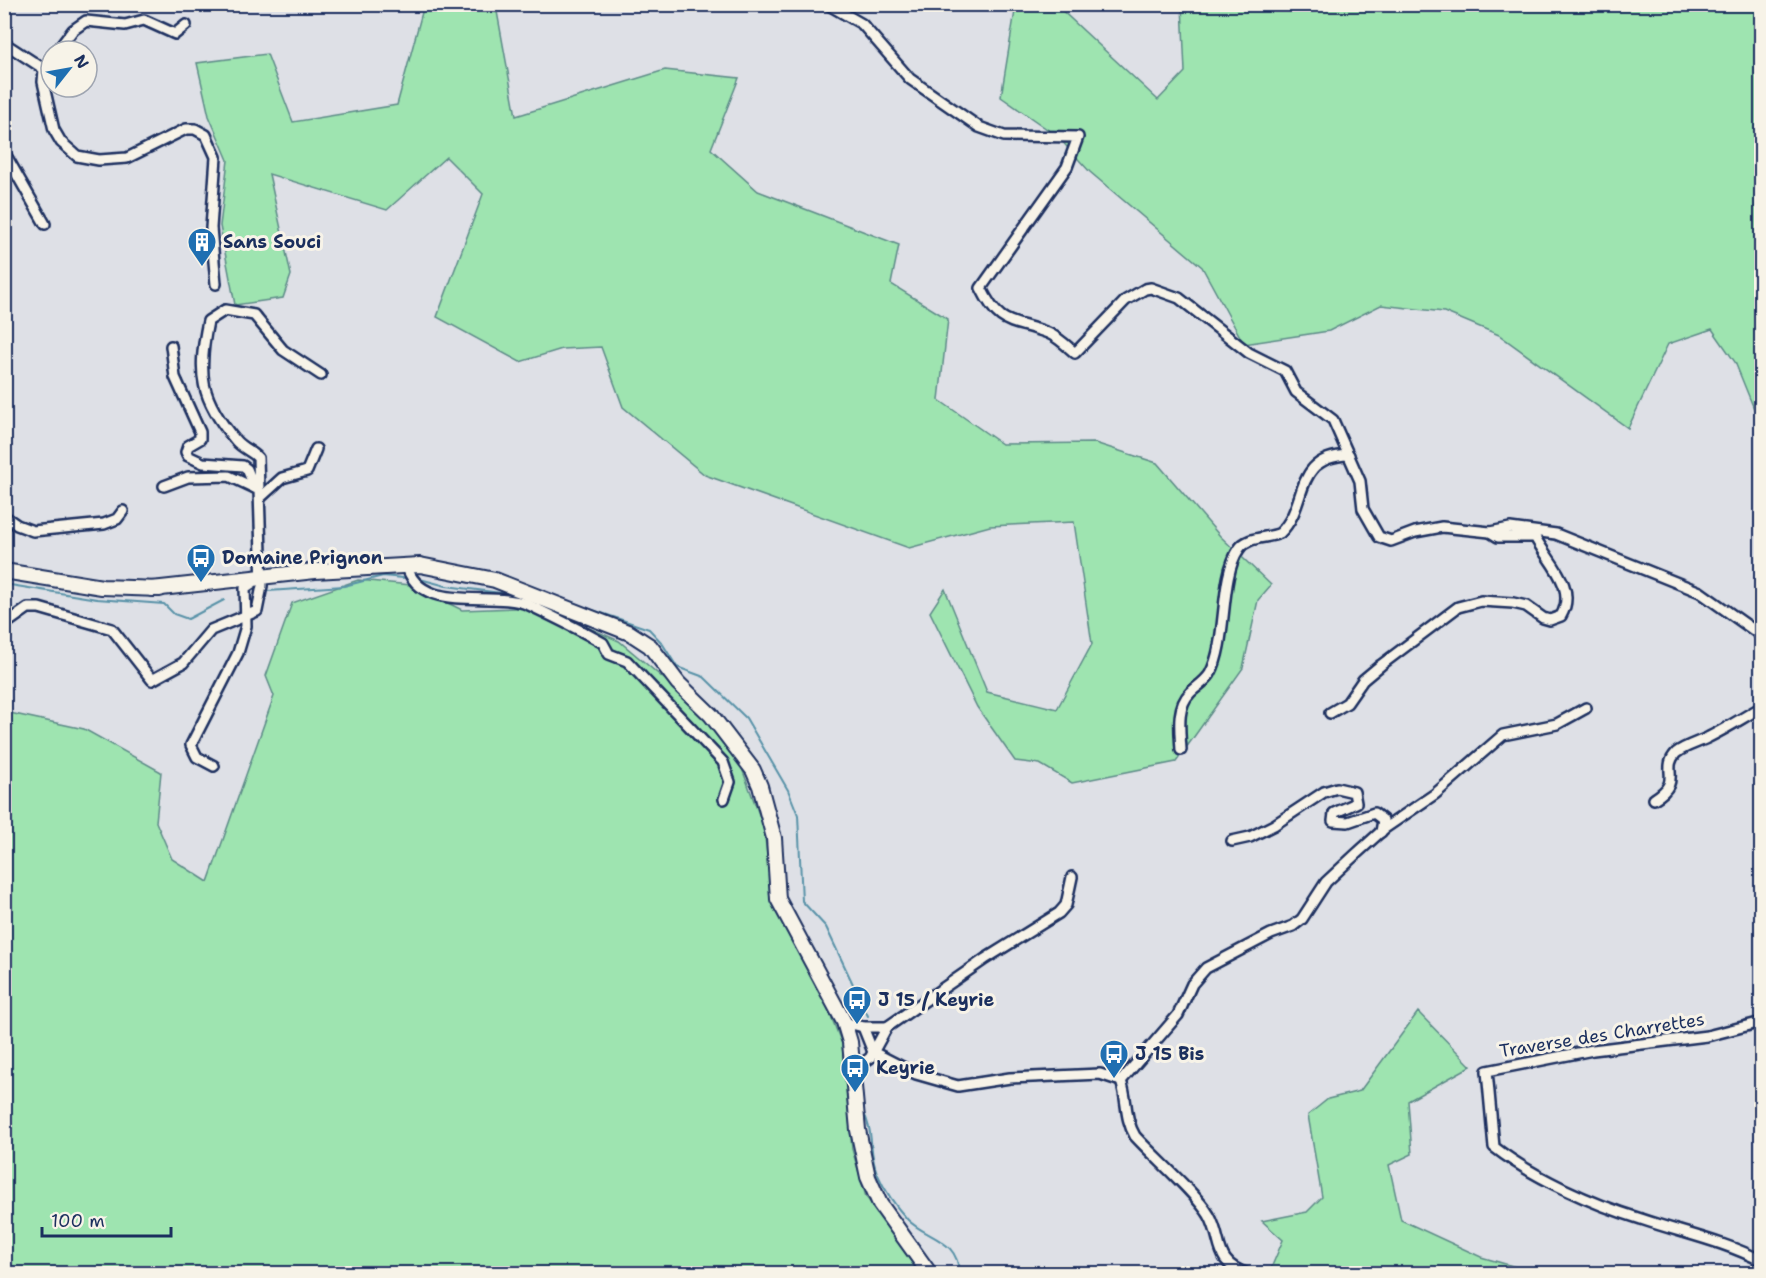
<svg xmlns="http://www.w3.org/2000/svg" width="1766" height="1278" viewBox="0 0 1766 1278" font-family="'Shantell Sans',sans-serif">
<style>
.green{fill:#9ee4b0;stroke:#5c8a87;stroke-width:1.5}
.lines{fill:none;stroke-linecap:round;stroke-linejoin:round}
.stream{stroke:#5992a8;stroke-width:2}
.minor-casing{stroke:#1b2f5e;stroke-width:14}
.secondary-casing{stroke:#1b2f5e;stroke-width:18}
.minor{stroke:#f7f3e8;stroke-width:9}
.secondary{stroke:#f7f3e8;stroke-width:14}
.labels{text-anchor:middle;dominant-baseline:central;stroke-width:6;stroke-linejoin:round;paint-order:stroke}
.poi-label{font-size:18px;font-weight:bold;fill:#1b2f5e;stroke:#f7f3e8;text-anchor:start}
.street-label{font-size:18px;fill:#1b2f5e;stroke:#f7f3e8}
</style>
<rect width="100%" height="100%" fill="#dee0e6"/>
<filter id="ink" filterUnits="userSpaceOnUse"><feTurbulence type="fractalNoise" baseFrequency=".0167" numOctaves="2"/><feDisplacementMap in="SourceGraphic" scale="12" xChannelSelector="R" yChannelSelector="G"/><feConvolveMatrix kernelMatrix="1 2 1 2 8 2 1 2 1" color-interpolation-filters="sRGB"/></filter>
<g filter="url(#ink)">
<!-- green -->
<g class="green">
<polygon points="492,4 496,6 516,116 665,70 739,78 711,149 758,191 899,245 891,284 948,319 939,400 1002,444 1095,443 1157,463 1220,536 1271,585 1258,600 1243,668 1176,762 1072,783 1040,764 1015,761 977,707 930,612 945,589 987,692 1057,709 1092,644 1074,522 990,526 909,548 705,475 623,407 601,347 562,349 520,362 437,317 483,194 446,157 387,210 269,174 291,275 283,298 235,305 220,226 228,160 209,116 197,63 267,54 293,122 397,105 424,5"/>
<polygon points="1016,5 1056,5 1158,100 1185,72 1182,5 1761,5 1761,426 1735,362 1712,329 1668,344 1628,428 1499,335 1444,312 1381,305 1329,331 1244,344 1202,267 1090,172 1057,136 1001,97"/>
<polygon points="358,580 411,585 462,610 541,607 619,641 682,694 737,755 764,828 772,904 813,971 842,1044 852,1149 866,1197 912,1257 921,1273 5,1274 5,712 84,729 161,772 156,822 172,859 208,882 274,696 266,676 292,603"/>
<polygon points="1418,1012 1471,1066 1408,1101 1412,1154 1389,1165 1401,1220 1481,1257 1537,1273 1269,1273 1283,1240 1262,1221 1307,1212 1322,1197 1308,1115 1328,1099 1360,1091"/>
</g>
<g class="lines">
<!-- stream -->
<g class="stream">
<polyline points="420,579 446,586 509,594"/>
<polyline points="4,584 97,599 164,604 174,614 188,619 224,600"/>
<polyline points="268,591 344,586 383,576 403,578"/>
<polyline points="572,603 649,629 662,643 677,667 704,677 746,718 788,790 798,815 802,901 826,927 868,1016"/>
<path d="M862,1110C875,1131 868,1151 877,1173C884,1189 896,1207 908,1220C927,1239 959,1239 959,1274"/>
</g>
<!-- minor casing -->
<g class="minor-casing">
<g id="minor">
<path d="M827,4L862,24L910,79L979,127L1004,136L1078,137L1067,167L981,288C1001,329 1012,319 1048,333C1058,337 1067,346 1075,353L1126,300L1145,289L1151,288L1179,298L1249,353L1285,371L1296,392L1333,420L1360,481L1363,509L1379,537L1391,541L1415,532L1442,527L1490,532L1510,528L1556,534L1700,592L1762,636"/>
<polyline points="4,43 44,69"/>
<polyline points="57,51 73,30 86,21 125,25 144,20 175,34 186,25"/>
<polyline points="51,59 44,69 43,82 54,130 61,142 77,156 99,160 127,158 186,129 195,129 206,135 216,157 211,228 216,284"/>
<polyline points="4,152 45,224"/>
<polyline points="171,346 175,377 200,432 200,439 188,446 186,452 188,456 203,463 243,466 247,469 255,488"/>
<path d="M259,490L258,458C252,451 243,449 236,441C200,399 197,374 208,321L225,310L254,315L283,350L321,375"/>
<polyline points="260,498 282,478 307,471 316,449"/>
<polyline points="4,516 17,525 33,531 104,524 117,519 123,511"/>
<path d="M406,564C419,616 492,589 529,605C554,617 579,629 603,643L609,654L627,661L723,762L730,782L724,799"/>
<polyline points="4,625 28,608 39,608 112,629 152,680 183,663 211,630 257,611 262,586 259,490 229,476 188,477 164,486"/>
<path d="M1330,713L1347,703L1363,680L1381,665L1458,607L1481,601L1513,603L1526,606L1543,618L1550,620L1561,616C1578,587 1548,562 1535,537H1498L1490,532"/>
<path d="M1181,750C1180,731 1176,707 1190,693C1196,687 1205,682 1210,674C1228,641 1219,578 1239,549C1247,536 1267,539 1280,533C1310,504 1291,457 1349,455"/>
<polyline points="214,766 197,757 191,745 238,653 246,626 245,588 260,578"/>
<path d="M1654,799C1684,781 1660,770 1676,753C1684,746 1700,742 1709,737C1727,728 1744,717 1762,707"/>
<polyline points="1232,841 1250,837 1274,825 1324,792 1337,788 1354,792 1356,803 1334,813 1333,821 1348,822 1374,813 1383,820 1381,832"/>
<polyline points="844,1022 863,1027 887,1027"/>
<path d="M1762,1022L1707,1036L1593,1050L1487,1071L1494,1147C1534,1178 1592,1204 1641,1219C1682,1233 1723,1241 1762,1261"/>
<polyline points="863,1027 873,1052 916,1074 958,1086 1010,1078 1100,1074 1121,1081"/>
<polyline points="853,1070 870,1058 887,1027 985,959 1059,913 1066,905 1072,877"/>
<polyline points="1121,1081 1178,1015 1192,984 1206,968 1271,934 1293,926 1302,919 1326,882 1355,855 1385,828 1435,794 1503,735 1557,724 1586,708"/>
<path d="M1121,1081C1128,1101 1124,1117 1135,1136C1155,1158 1195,1192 1209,1215C1224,1241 1212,1262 1248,1274"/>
</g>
</g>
<!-- secondary casing -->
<g class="secondary-casing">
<g id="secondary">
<polyline points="4,571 102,587 160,589"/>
<polyline points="152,589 315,571 420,565 495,580 630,633 650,646 678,683 711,715 753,770 760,786 774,838 778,899 844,1022 850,1042 858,1130 868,1177 880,1204 930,1274"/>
</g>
</g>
<!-- minor -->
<use href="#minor" class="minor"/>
<!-- secondary -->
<use href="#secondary" class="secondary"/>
</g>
</g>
<!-- icons -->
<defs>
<g id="building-pin" transform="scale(1.5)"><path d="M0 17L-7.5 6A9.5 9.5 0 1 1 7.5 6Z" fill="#1f6fb2" stroke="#f7f3e8"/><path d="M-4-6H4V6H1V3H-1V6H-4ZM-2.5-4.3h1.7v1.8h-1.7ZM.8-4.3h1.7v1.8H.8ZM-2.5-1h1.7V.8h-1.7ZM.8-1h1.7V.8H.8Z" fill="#fff"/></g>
<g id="bus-pin" transform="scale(1.5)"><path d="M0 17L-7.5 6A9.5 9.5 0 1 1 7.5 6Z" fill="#1f6fb2" stroke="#f7f3e8"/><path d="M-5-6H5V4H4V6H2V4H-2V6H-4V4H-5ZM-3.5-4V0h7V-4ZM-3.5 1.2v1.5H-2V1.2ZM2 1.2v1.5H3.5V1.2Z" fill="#fff"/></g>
</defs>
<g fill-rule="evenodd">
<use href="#building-pin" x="202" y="242"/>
<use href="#bus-pin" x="201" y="558"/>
<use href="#bus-pin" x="857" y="1000"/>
<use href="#bus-pin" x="1114" y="1054"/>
<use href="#bus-pin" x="855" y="1068"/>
</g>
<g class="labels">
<!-- poi labels -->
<g class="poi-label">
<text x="223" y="242">Sans Souci</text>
<text x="222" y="558">Domaine Prignon</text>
<text x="878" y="1000">J 15 / Keyrie</text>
<text x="1135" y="1054">J 15 Bis</text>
<text x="876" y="1068">Keyrie</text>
</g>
<!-- street labels -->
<g class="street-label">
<text transform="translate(1602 1035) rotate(-9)">Traverse des Charrettes</text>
</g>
</g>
<!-- margin -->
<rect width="1766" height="1278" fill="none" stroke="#f7f3e8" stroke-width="24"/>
<rect x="12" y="12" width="1742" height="1254" fill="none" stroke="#1b2f5e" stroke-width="2" filter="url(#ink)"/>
<!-- north arrow -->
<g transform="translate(69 69) rotate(59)"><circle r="28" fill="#f7f3e8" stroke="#9fa5b1" stroke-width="1.5"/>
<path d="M0-4.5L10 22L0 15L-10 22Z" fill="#1f6fb2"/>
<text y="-9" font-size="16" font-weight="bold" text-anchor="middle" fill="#1b2f5e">N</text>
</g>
<!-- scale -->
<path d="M42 1227v9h129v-9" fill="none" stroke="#1b2f5e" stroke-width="3"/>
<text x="51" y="1227" font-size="18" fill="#1b2f5e" stroke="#f7f3e8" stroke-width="4.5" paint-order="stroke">100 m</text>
</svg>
